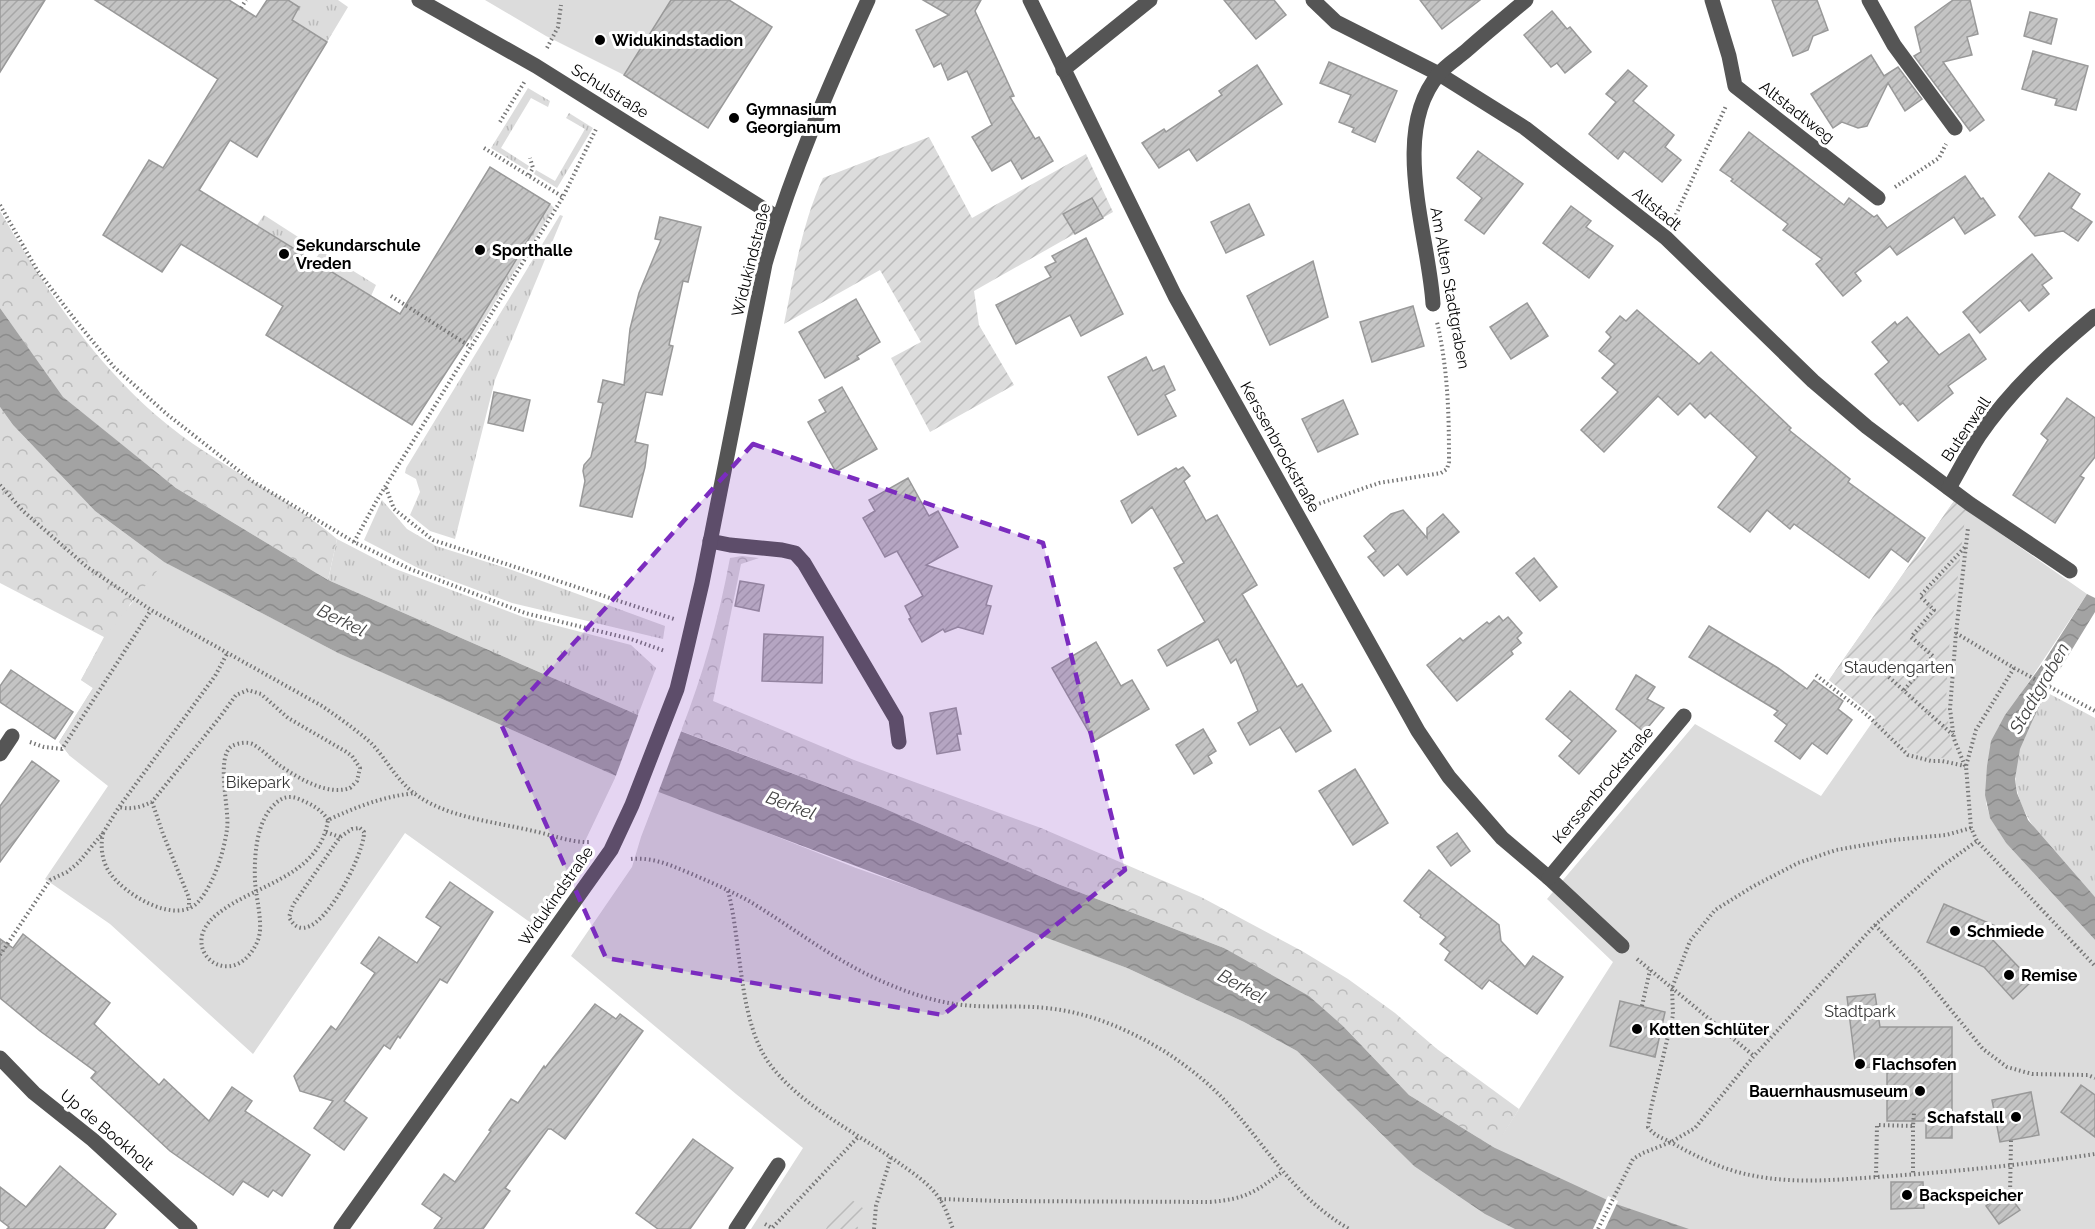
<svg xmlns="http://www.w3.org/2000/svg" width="2095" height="1229" viewBox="0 0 2095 1229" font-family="Raleway,sans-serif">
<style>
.grass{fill:url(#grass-tufts)}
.forest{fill:url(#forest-crowns)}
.park{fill:#dcdcdc}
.garden{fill:url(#garden-furrows)}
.water{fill:url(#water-waves)}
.pier{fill:#fff}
.building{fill:url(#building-hatch);stroke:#999;stroke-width:1.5}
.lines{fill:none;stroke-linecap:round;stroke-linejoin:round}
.path{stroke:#777;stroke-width:4;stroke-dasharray:1.5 3;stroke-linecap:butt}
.minor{stroke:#555;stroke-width:15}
.marked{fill:#7b2cbf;fill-opacity:0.2;stroke:#7b2cbf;stroke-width:4.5;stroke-dasharray:12 8;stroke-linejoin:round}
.poi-dot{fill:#000;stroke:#fff;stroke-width:2}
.labels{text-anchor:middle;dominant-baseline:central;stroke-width:6;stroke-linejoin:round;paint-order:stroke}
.poi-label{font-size:16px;font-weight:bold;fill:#000;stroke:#fff;text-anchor:start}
.street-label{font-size:16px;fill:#000;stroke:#fff}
.park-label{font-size:16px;fill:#333;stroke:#fff}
.water-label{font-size:18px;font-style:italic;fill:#444;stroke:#fff}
</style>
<defs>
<pattern id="grass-tufts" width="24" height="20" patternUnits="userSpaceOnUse" patternTransform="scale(1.5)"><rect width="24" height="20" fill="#dcdcdc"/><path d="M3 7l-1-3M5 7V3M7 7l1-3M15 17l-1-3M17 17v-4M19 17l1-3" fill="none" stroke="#bbb"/></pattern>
<pattern id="forest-crowns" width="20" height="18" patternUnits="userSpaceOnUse" patternTransform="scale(1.5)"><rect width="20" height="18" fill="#dcdcdc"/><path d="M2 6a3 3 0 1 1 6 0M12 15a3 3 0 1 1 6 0" fill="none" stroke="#bbb"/></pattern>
<pattern id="garden-furrows" width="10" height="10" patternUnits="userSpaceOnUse" patternTransform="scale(1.5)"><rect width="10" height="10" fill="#dcdcdc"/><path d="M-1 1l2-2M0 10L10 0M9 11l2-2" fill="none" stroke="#bbb"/></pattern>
<pattern id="water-waves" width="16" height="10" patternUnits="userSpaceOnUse" patternTransform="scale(1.5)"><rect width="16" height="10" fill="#a3a3a3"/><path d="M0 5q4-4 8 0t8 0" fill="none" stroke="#8b8b8b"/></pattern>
<pattern id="building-hatch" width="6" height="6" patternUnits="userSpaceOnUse" patternTransform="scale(1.5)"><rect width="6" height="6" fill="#c4c4c4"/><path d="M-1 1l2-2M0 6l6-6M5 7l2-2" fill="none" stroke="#a7a7a7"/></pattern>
</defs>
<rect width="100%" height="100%" fill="#fff"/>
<!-- grass -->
<g class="grass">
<polygon points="288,0 338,0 348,7 327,42 301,26 290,23 299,7"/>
<polygon points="528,88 550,101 548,107 531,98 501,148 529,166 527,170 491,148"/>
<polygon points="569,113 593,128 557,188 534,174 536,170 555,181 585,129 566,118"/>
<polygon points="550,204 554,208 471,341 468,338"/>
<polygon points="264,215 309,244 303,254 257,225"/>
<polygon points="560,215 563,216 495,380 455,539 430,531 410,515 420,492 416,479 405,473 406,468"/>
<polygon points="321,251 376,285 371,296 314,261"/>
<polygon points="382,500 407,529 436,546 512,570 665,626 663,639 512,603 418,568 364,540"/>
<polygon points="337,539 393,568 523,617 631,645 656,668 638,715 328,580"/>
<path d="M2046,692L2095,718V897C2063,862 2008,816 2016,764C2020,739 2035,715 2046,692Z"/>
</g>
<!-- forest -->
<g class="forest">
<path d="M0,211C43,285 91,359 157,416C212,464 282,492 337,539L328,580L176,488L62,397L0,308Z"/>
<polygon points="0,407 13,425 95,511 164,562 337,653 400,680 137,596 130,604 70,756 59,742 93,688 81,680 104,637 0,583"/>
<path d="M742,556L759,558L741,564L713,701L854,760L1041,828L1201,897L1302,951L1348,979L1395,1013L1437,1049L1519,1109L1495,1148L1409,1095L1344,1027L1224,948L1058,884L881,807L681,731C703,675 719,618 730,558Z"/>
</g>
<!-- park -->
<g class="park">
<polygon points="485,0 671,0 624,75 546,36"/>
<polygon points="1954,501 2087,594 1997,730 1986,803 1990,817 2006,843 2095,940 2095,1229 751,1229 803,1148 736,1094 571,956 632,867 641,837 659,790 856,868 977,910 1127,968 1244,1022 1297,1051 1414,1166 1494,1148 1613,962 1547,899 1695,724 1821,796 1876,717 1829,680"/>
<polygon points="164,562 338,653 616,776 576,860 531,923 405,833 253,1054 110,924 45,879 108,786 70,756 59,742 93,688 81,680 105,637"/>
</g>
<!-- garden -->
<g class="garden">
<path d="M929,137L972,218L1086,154L1113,212L974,291L979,325L1014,385L930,432L891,358L921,342L880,270L784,324C794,275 802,223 823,178Z"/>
<path d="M1954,501L1966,510L1948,657L1946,705L1953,758C1944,756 1936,760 1929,758C1907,753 1891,733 1874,719L1875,717L1829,680Z"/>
<polygon points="851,1199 868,1212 857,1226 859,1229 826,1229 836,1208"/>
</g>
<!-- water -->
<g class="water">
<polygon points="0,308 63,397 176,488 328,580 638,715 881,807 1058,884 1224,948 1309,996 1344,1027 1409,1095 1495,1148 1616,1204 1689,1229 1515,1229 1485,1214 1414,1166 1297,1051 1244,1022 1127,968 616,776 338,653 164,562 95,511 13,425 0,407"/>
<polygon points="2087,594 2095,598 2095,612 2046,692 2031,724 2020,749 2015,779 2017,793 2028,820 2095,897 2095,940 2006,843 1990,818 1985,795 1987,766 1991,741 2005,715 2043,663"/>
</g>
<!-- pier -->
<g class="pier">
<polygon points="639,713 682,729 658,793 615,778"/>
<polygon points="1608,1196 1618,1201 1605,1229 1593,1229"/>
</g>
<!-- building -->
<g class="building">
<polygon points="0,0 45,0 0,72"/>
<polygon points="95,0 229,0 256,17 267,0 288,0 299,7 292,20 327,42 257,157 230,140 199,190 400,314 490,167 550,204 471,334 412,425 266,335 283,306 181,244 162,272 103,235 149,160 163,168 218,79"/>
<polygon points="671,0 729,0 772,27 708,128 624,75"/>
<polygon points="923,0 981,0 975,11 1014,96 1010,97 1035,139 1039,137 1053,161 1022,179 1011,160 992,171 972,137 992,125 967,71 948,80 941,63 934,67 916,30 949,15"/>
<polygon points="1224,0 1274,0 1286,15 1256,39"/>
<polygon points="1420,0 1480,0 1442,29"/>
<polygon points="1772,0 1817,0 1828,30 1813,36 1808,50 1793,56"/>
<polygon points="1953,0 1970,0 1978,34 1967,37 1972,55 1943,62 1984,120 1970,131 1914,56 1921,52 1915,27"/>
<polygon points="1552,11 1567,29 1570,27 1591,52 1565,73 1557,63 1551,67 1524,35"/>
<polygon points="2030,12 2057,19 2051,44 2024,36"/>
<polygon points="2033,51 2088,66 2076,110 2055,105 2057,99 2022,89"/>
<polygon points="1871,55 1884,76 1898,67 1922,99 1905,111 1888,83 1867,126 1858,128 1842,122 1833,128 1811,94"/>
<polygon points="1329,62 1397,91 1375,142 1352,132 1354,128 1339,122 1351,95 1320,83"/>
<polygon points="1257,65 1282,104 1197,161 1189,149 1159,168 1142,143 1164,129 1166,132 1222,95 1219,91"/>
<polygon points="1628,70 1647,86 1633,101 1674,135 1665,147 1681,160 1662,182 1624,151 1618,159 1589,134 1616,102 1606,94"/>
<polygon points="1749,132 1844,205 1849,198 1874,217 1877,215 1887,228 1965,176 1981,199 1983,198 1995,215 1965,234 1954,217 1897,255 1890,246 1855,273 1861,281 1843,296 1816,264 1822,259 1783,230 1788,224 1731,181 1733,179 1720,170"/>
<polygon points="1478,151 1523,184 1484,234 1465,220 1482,198 1457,178"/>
<polygon points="2049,173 2080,194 2071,208 2092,222 2078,241 2063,231 2035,236 2019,217"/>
<polygon points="1092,198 1103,218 1075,234 1063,214"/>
<polygon points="1249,204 1264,235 1226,253 1211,222"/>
<polygon points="1571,206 1591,221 1586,227 1613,246 1589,278 1543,243"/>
<polygon points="660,217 701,227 688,282 683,281 669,345 673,346 662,395 646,392 635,442 648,445 645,467 632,517 580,506 585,481 583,471 584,465 591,457 603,403 598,402 603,380 624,385 630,329 639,293 661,240 655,239"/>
<polygon points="1086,238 1123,314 1081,336 1070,315 1016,344 996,305 1051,277 1045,267 1056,262 1052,256"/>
<polygon points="2032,254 2052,278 2042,285 2049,294 2029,311 2020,300 1980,333 1963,312"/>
<polygon points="1313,261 1328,317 1270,345 1247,296"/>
<polygon points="856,299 880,342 857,356 859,359 825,378 799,332"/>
<polygon points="1527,303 1548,336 1511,359 1490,327"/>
<polygon points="1413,306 1424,346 1372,362 1360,322"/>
<polygon points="1637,310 1699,364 1711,352 1791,428 1789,430 1850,479 1848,482 1925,538 1908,562 1891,549 1869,578 1794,524 1790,529 1767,510 1750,532 1718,507 1757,457 1710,413 1705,418 1690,403 1678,415 1658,396 1604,452 1581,430 1618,392 1602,378 1615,364 1599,351 1611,337 1606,332 1620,316 1626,321"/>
<polygon points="1907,317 1939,355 1969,334 1986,359 1948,386 1953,393 1918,421 1903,403 1900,405 1875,374 1889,362 1872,342 1895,322 1897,325"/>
<polygon points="1146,357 1153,371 1164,366 1175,390 1165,395 1176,416 1138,435 1108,377"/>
<polygon points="842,387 877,449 836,472 808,422 826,412 819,400"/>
<polygon points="494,392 530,400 523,431 488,423"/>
<polygon points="2067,398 2095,418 2095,457 2080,476 2084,478 2055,523 2013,495 2048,440 2041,434"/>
<polygon points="1343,400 1358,434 1318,452 1302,419"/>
<polygon points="1183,467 1190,476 1184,481 1206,521 1217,515 1257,585 1242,594 1297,687 1302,684 1331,731 1296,752 1280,727 1250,745 1238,723 1258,711 1236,659 1231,663 1218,639 1167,666 1158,650 1205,622 1174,568 1184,563 1152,507 1132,523 1121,501 1176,468 1178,470"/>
<polygon points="908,478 929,516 938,511 958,547 926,565 992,586 986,605 991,606 983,634 958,627 945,632 943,629 922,642 909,619 911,618 905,606 923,596 897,551 885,557 863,518 875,511 869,500"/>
<polygon points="1403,510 1427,538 1427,528 1443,514 1459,532 1407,575 1398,564 1384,576 1368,557 1376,551 1364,536 1391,514"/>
<polygon points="1534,558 1557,587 1540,601 1516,573"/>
<polygon points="740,581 764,585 759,611 735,606"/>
<polygon points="1499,616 1503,621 1508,617 1522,633 1517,638 1521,643 1511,651 1513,654 1457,701 1427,665 1460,638 1463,641 1487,622 1489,624"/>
<polygon points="1709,626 1778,668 1807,689 1814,680 1843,701 1838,709 1852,720 1827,754 1812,743 1800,759 1775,741 1787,725 1774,715 1778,711 1689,657"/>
<polygon points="764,634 823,637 822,683 762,681"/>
<polygon points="1096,642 1121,686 1132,680 1149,709 1094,741 1052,668"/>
<polygon points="11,670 73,712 55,739 0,702 0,686"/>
<polygon points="1636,675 1655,687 1647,699 1664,708 1644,732 1616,709"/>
<polygon points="1570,691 1616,731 1579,774 1559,756 1572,741 1546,719"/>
<polygon points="956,708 961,734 957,734 960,750 937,754 930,713"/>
<polygon points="1203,729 1216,751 1208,756 1212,763 1194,774 1176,745"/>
<polygon points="32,761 59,781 0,862 0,806"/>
<polygon points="1355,769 1388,823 1353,845 1319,791"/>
<polygon points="1457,833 1470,851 1451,866 1437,847"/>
<polygon points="1429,870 1499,925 1501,941 1525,967 1533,956 1563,977 1537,1014 1489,980 1482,989 1445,960 1450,952 1440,944 1446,937 1420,917 1421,915 1404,901"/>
<polygon points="450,882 493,912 447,983 440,979 400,1038 398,1036 390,1049 384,1045 344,1101 367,1118 344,1150 314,1128 333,1101 300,1091 294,1076 331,1026 336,1030 375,973 361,963 379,937 417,963 441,927 426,917"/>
<polygon points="1944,904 1998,927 1989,936 2032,981 2013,999 1984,967 1927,942"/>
<polygon points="23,934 110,1003 94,1024 159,1085 164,1079 209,1121 232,1087 252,1101 245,1111 310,1155 282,1196 273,1190 268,1197 243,1181 233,1195 170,1151 91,1078 96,1072 40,1031 0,998 0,939 13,948"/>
<polygon points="1875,994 1880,1027 1952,1027 1952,1138 1926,1138 1926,1121 1887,1121 1887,1065 1856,1069 1847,997"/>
<polygon points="1620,1001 1665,1012 1655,1057 1610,1046"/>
<polygon points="595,1004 616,1019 620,1014 643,1031 565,1139 551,1129 548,1129 505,1188 510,1191 483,1229 434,1229 442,1218 422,1204 444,1174 455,1182 491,1131 489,1130 511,1099 518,1103 544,1066 545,1068"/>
<polygon points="2081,1085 2095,1095 2095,1137 2061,1112"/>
<polygon points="2031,1092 2039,1135 2000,1142 1992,1100"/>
<polygon points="693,1139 733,1168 690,1229 658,1229 636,1213"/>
<polygon points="60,1166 116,1214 104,1229 7,1229 9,1227 0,1220 0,1187 26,1207"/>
<polygon points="1891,1182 1923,1182 1924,1208 1891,1209"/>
<polygon points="2006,1191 2020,1210 1999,1224 1986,1206"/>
</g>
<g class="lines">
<!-- path -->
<g class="path">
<polyline points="241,8 246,0"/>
<polyline points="547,48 558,27 561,5"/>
<polyline points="500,122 525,81"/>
<polyline points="484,148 563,197 597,127"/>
<polyline points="529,175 533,168 530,158"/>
<polyline points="1895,187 1939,158 1946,144"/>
<polyline points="0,205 37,270 76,321 114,367 168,415 252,481 354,542 410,569 525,613 631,639 665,651"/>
<polyline points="1674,219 1726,106"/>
<polyline points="391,296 471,347"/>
<path d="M0,485L23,511L87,567L151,610L322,706C338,717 355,729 370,742C383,755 392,772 405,785C435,817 493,821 533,831C553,835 571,843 591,842"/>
<polyline points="386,488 394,509 433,540 674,619"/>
<path d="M1315,505L1379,483L1441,473L1447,469L1449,462C1449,413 1448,370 1437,322"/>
<polyline points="354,542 377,500 563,197"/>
<polyline points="1956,633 2014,668 2095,711"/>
<polyline points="1872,662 1953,735"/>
<polyline points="2014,668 1976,730 1966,766 1971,828 1977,841 2095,966"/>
<polyline points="1816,675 1867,715 1908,755 1931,761 1942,761 1965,766"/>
<polyline points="1904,690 1933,656 1911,637 1934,610 1920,596 1965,547"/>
<polyline points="30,742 44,747 62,749 151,610"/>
<polyline points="1965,766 1954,739 1950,709 1956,633 1968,528"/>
<polyline points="152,802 163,834 189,898 189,908"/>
<path d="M328,820C321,809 311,804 299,799C290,795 282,797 275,804C256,821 254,857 255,881C256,897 261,914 260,931C259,940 255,948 249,955C223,986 179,947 215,916C252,884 319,879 328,820C356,807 384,796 416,793"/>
<path d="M360,828L364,832C365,855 311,962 289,917L293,905L340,837L352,829Z"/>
<path d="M1971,828L1946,835L1893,840L1836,850L1798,863L1752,887L1715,910L1690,941L1672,988L1673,1015L1651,1108L1648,1127C1655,1137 1664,1138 1674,1144C1697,1157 1724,1170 1750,1175C1792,1184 1834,1180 1877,1177C1950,1172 2023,1165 2095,1154"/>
<polyline points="326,832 340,837"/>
<path d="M103,833C100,846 102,862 110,873C124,894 177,927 199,901C214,883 224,852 227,829C230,810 215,757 232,746C238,743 249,741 254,745C263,750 271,759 279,765C298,778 327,796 350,788L357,781L360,768L352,756L345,751L288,718L261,694L248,690L236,695L220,717L152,802C141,807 131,810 119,807"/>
<path d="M631,859C651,857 668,864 687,872C708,881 729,890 749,901C792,927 831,958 877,979C901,990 928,1000 955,1004C988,1009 1021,1004 1054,1009C1093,1014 1131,1031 1164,1051C1187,1066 1209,1083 1227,1103C1269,1149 1292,1195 1349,1229"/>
<path d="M728,891C742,943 738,1025 772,1067C806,1110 860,1134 903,1166C916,1175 932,1186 940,1200C946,1208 949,1219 953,1229"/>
<polyline points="1875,925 1919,971 1983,1049 2007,1067 2032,1074 2088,1075 2095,1078"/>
<polyline points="0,955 50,880 67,872 78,863 103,833 119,807 215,676 228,652"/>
<polyline points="1637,959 1754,1056"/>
<polyline points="1642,1006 1650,970"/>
<polyline points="1913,1126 1913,1175"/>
<polyline points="1876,1177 1877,1125 1913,1126 1914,1113"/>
<polyline points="2010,1196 2011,1140"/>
<path d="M940,1199L1000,1201L1210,1202C1245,1199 1254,1193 1282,1172"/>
<polyline points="765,1224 772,1228 859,1136"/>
<polyline points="874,1229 876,1206 891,1157"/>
<polyline points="1598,1229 1633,1159 1643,1153 1671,1142 1695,1128 1754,1056 1875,925 1938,869 1977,841"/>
</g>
<!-- minor -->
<g class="minor">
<polyline points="419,0 536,66 778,218"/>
<polyline points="1030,0 1175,296 1418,731 1449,777 1502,838 1549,878 1622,946"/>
<polyline points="1313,0 1336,22 1439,74 1525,128 1666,238 1813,381 1867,427 1970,504 2070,571"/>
<polyline points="1712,0 1729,56 1735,86 1878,198"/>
<polyline points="1869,0 1894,45 1955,128"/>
<polyline points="1063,70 1150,0"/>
<path d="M1433,304C1429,236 1389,132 1439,74C1446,65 1458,58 1467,50C1486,33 1506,17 1526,0"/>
<path d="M1949,488C1959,471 1968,453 1979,436C2010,390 2053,351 2095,316"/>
<polyline points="710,541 730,545 782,550 795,553 804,563 896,719 899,742"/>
<polyline points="0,754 12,736"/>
<polyline points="1549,878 1684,716"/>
<polyline points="0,1058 34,1093 93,1140 190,1229"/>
<path d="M341,1229L611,850L632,805L677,689L685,656L702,583L765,264C791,173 829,86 868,0"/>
<polyline points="736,1229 778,1165"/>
</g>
</g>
<!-- marked area -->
<path class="marked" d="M753,444L1043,543L1125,870L943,1015L606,958L501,724Z"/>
<!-- markers -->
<g class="poi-dot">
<circle cx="600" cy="40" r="6"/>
<circle cx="734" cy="118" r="6"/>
<circle cx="480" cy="250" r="6"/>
<circle cx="284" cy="254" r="6"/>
<circle cx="1955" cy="931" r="6"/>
<circle cx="2009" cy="975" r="6"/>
<circle cx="1637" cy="1029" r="6"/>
<circle cx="1860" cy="1064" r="6"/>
<circle cx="1920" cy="1091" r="6"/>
<circle cx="2016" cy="1117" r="6"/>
<circle cx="1907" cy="1195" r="6"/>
</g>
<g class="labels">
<!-- poi labels -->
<g class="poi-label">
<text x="612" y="40">Widukindstadion</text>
<text x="746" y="109">Gymnasium<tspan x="746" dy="18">Georgianum</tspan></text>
<text x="296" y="245">Sekundarschule<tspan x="296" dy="18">Vreden</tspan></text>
<text x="492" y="250">Sporthalle</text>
<text x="1967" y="931">Schmiede</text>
<text x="2021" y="975">Remise</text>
<text x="1649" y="1029">Kotten Schlüter</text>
<text x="1872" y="1064">Flachsofen</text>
<text x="1908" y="1091" text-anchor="end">Bauernhausmuseum</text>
<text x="2004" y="1117" text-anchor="end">Schafstall</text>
<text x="1919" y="1195">Backspeicher</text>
</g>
<!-- street labels -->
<g class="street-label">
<text transform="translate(610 91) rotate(32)">Schulstraße</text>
<text transform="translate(1797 112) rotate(38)">Altstadtweg</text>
<text transform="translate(1657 209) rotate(39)">Altstadt</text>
<text transform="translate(751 260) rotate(-76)">Widukindstraße</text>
<text transform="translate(1450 288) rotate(80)">Am Alten Stadtgraben</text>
<text transform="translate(1966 429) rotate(-56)">Butenwall</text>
<text transform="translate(1280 447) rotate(61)">Kerssenbrockstraße</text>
<text transform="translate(1603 785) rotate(-50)">Kerssenbrockstraße</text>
<text transform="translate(556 896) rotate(-55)">Widukindstraße</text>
<text transform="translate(107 1130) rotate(40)">Up de Bookholt</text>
</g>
<!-- park labels -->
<g class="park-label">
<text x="1899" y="667">Staudengarten</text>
<text x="258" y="782">Bikepark</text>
<text x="1860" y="1011">Stadtpark</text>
</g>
<!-- water labels -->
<g class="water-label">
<text transform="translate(342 620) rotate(26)">Berkel</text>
<text transform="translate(2039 688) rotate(-60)">Stadtgraben</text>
<text transform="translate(791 805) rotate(21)">Berkel</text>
<text transform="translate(1242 986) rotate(29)">Berkel</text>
</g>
</g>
</svg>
